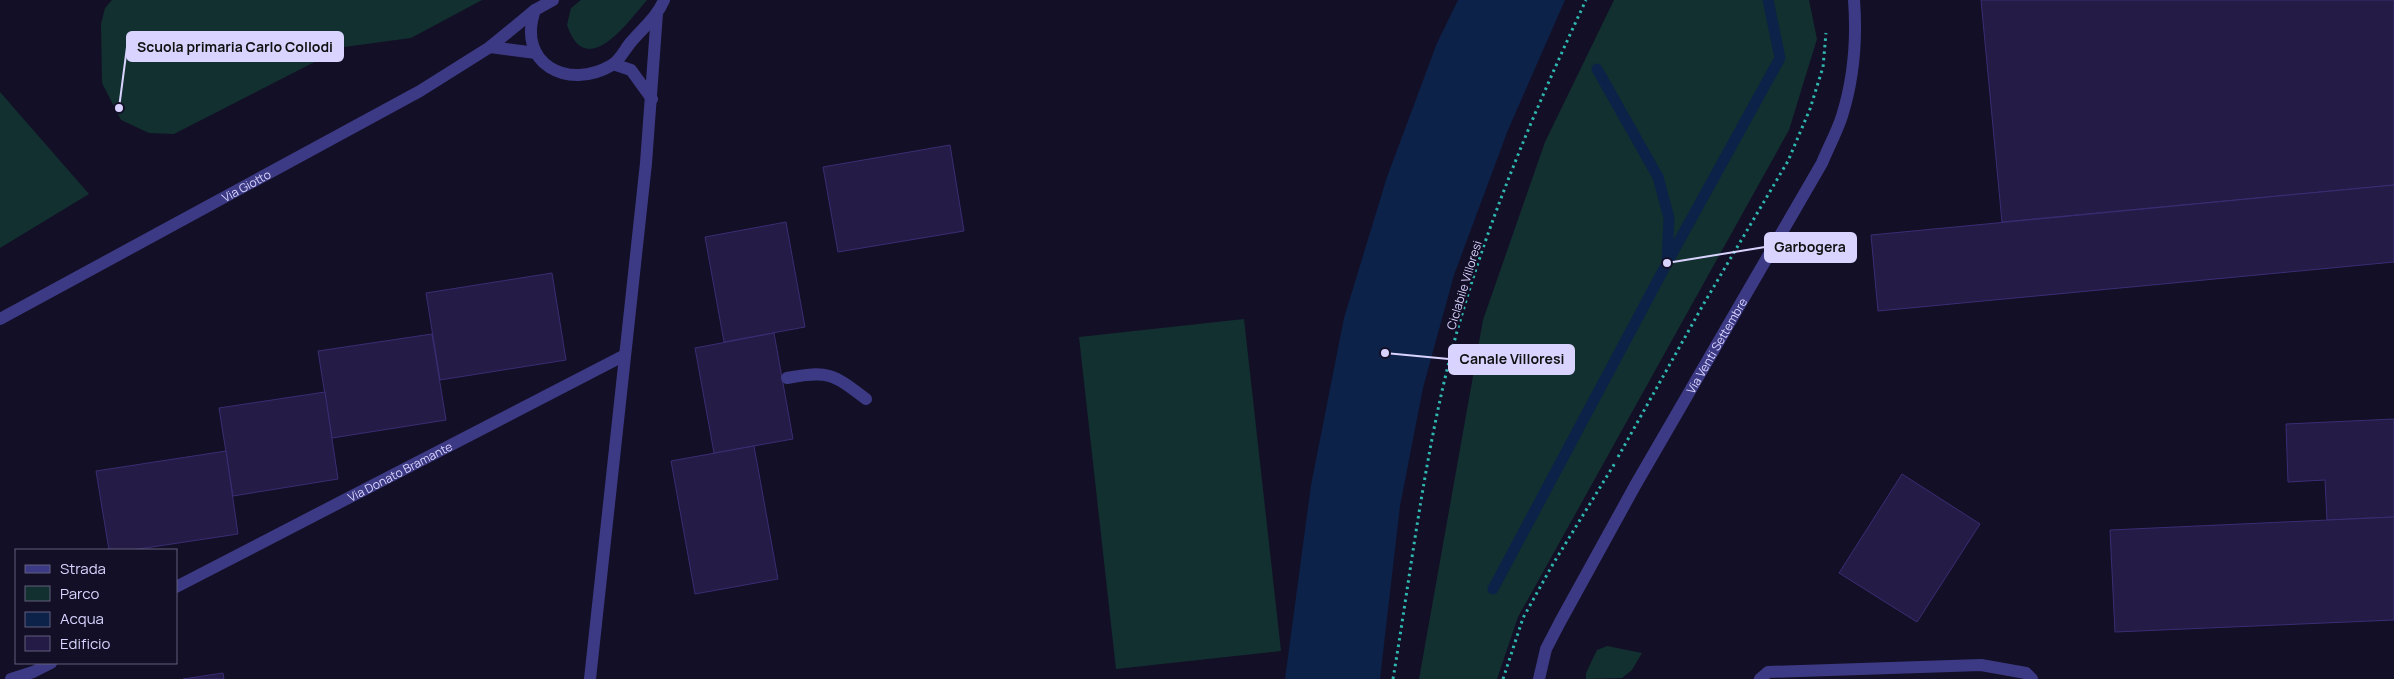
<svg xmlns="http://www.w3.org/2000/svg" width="2394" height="679" viewBox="0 0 2394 679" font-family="Manrope,sans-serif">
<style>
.green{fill:#12302f}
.water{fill:#0c2248}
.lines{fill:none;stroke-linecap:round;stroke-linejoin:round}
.stream{stroke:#0c2248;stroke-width:11}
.building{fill:#241b47;stroke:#3b2d73}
.path{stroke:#2fb8b0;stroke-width:3;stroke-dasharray:2.5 4;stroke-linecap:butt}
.minor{stroke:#3d3a85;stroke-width:12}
.labels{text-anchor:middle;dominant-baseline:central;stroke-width:4;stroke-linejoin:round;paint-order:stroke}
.street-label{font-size:12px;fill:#d9d4ff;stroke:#130f26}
.leader{fill:none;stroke:#d9d4ff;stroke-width:2}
.callout-dot{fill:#d9d4ff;stroke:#130f26;stroke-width:2}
.callout{fill:#d9d4ff;stroke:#d9d4ff;stroke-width:2}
.callout-label{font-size:14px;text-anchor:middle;font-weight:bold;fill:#111}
</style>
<rect width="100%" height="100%" fill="#130f26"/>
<!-- green -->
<g class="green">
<polygon points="112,0 482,0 411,38 344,47 174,134 149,133 121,120 102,83 101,24 105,8"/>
<path d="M581,0H647C628,22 586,82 567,25L571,8Z"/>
<polygon points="1614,0 1809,0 1817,39 1789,130 1518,617 1497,679 1419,679 1483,320 1545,142"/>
<polygon points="0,92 89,194 0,248"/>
<polygon points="1244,319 1281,651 1116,669 1079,337"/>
<polygon points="1607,646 1642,653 1632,670 1622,678 1586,679 1586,673 1597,650"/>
</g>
<!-- water -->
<polygon class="water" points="1458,0 1565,0 1508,130 1454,275 1423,388 1400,506 1380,679 1285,679 1311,485 1344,318 1387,177 1437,43"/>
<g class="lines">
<!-- stream -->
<g class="stream">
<polyline points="1668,261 1780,58 1768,0"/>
<polyline points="1493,589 1667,263 1669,218 1658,177 1597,69"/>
</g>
</g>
<!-- building -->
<g class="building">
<polygon points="1981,0 2394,0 2394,185 2002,222"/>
<polygon points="950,145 964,231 838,252 823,167"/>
<polygon points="2394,185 2394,262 1878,311 1871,235"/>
<polygon points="786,222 805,327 724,342 705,237"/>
<polygon points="552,273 566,360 440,380 426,293"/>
<polygon points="774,333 793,439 714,453 695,348"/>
<polygon points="432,334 446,420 332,438 318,351"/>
<polygon points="325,392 338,479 233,496 219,408"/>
<polygon points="2394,419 2394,517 2327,520 2325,480 2288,482 2286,424"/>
<polygon points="754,446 778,579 695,594 671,461"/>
<polygon points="226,451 238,534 132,550 109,550 96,471"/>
<polygon points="1902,474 1980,524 1917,622 1839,573"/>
<polygon points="2394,517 2394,620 2115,632 2110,530"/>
<polygon points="223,673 224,679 183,679"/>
</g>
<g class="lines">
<!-- path -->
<g class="path">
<polyline points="1618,457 1703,305 1788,161 1810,109 1823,67 1826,33"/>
<path d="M1393,679C1410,578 1422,474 1446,374C1477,245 1530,120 1586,0"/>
<polyline points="1503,679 1523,618 1553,564 1615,463"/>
</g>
<!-- minor -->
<g class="minor">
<path d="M553,0L535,10C516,64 568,91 612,65C620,60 625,49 631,42C643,28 657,17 664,0"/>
<polyline points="490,47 536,53"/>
<polyline points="613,64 631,70 652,99"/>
<path id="s1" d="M0,319L420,91L490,47L535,10"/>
<path d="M787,378C829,370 833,374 866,399"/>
<path id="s2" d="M176,587L625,355"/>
<polyline points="11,679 33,672 51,663"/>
<polyline points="590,679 646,163 657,13"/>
<path id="s3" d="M1539,679L1546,649L1560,622L1636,484L1822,163C1828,148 1837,132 1842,116C1854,78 1857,40 1854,0"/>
<polyline points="1760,679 1768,672 1981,665 2026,673 2032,679"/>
</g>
</g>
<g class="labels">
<!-- street labels -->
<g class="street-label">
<text stroke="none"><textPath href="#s1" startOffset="280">Via Giotto</textPath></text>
<text transform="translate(1464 285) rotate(-73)">Ciclabile Villoresi</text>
<text stroke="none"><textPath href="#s3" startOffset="379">Via Venti Settembre</textPath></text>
<text stroke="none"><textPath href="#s2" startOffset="252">Via Donato Bramante</textPath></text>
</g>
</g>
<!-- callouts -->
<path class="leader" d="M119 108L127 47M1667 263L1765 247M1385 353L1449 359"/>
<g class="callout-dot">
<circle cx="119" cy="108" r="5"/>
<circle cx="1667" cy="263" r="5"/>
<circle cx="1385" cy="353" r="5"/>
</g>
<g class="callout">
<rect x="127" y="32" width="216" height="29" rx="5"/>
<rect x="1765" y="233" width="91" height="29" rx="5"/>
<rect x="1449" y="345" width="125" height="29" rx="5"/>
</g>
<g class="callout-label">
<text x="235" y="52">Scuola primaria Carlo Collodi</text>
<text x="1810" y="252">Garbogera</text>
<text x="1512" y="364">Canale Villoresi</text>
</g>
<!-- legend -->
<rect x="15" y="549" width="162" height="115" fill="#130f26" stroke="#625e7d"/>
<rect x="25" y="565" width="25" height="8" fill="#3d3a85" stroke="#625e7d"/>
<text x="60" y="574" font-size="15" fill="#d9d4ff">Strada</text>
<rect x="25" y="586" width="25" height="15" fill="#12302f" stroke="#625e7d"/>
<text x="60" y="599" font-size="15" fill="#d9d4ff">Parco</text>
<rect x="25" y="612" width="25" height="15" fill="#0c2248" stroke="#625e7d"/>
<text x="60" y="624" font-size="15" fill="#d9d4ff">Acqua</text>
<rect x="25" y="636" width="25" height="15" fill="#241b47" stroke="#625e7d"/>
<text x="60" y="649" font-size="15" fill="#d9d4ff">Edificio</text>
</svg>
